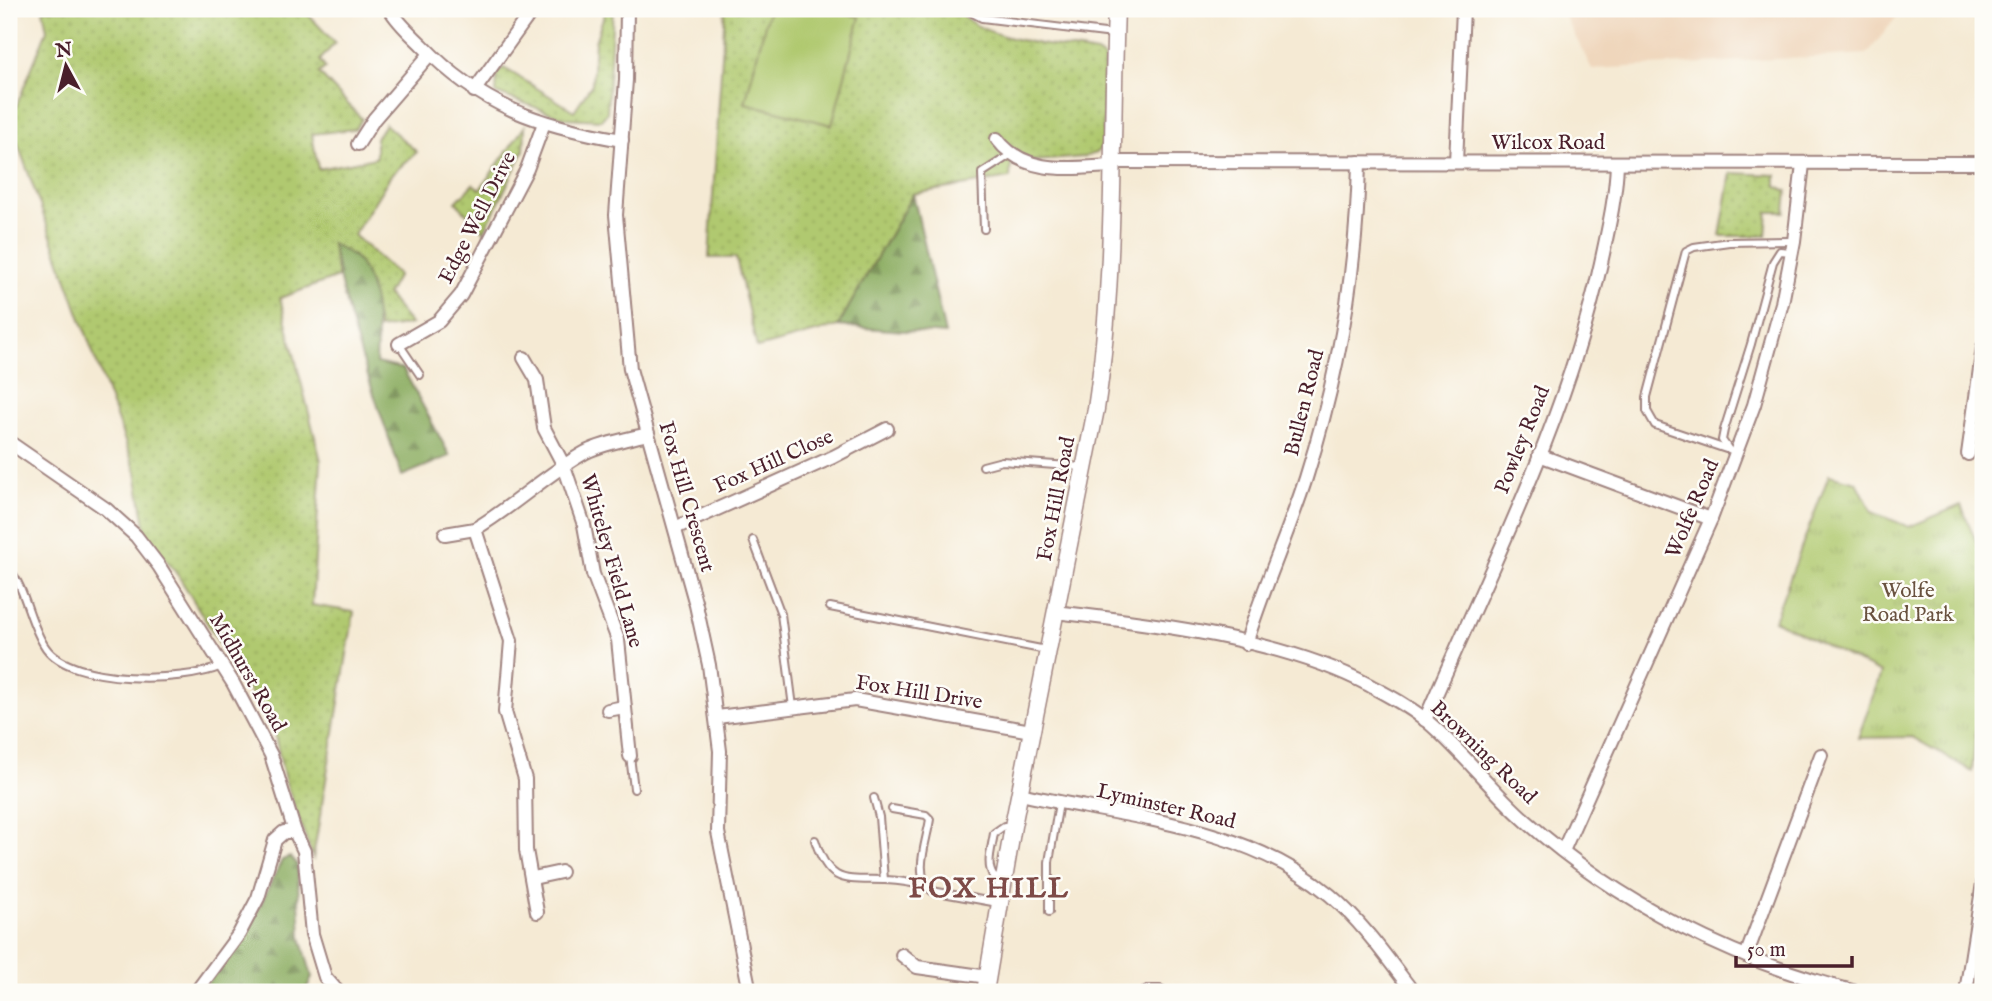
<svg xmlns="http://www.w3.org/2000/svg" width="1992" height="1001" viewBox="0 0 1992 1001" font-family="'IM FELL English',serif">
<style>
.built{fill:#efd6bb}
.grass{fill:url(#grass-dots);stroke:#7d744d;stroke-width:2}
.forest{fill:url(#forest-firs);stroke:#6b6646;stroke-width:2}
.park{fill:url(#park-tufts);stroke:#7d744d;stroke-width:2}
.pitch{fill:#b0c96f;stroke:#7d744d;stroke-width:2}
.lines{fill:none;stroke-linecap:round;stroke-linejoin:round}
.service-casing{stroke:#a08480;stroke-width:10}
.minor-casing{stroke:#a08480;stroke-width:16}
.tertiary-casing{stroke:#a08480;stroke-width:19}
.service{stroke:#fff;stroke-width:6}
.minor{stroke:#fff;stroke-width:12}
.tertiary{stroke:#fff;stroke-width:16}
.labels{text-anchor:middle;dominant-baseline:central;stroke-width:5;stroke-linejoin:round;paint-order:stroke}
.street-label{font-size:21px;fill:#4a1f2b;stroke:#fdfcf7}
.park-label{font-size:21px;fill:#69523f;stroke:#fdfcf7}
.district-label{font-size:28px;font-weight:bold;letter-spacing:2px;fill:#7e4a47;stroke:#fdfcf7}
</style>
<defs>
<pattern id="grass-dots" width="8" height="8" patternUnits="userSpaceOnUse" patternTransform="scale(1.75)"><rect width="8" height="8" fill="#b0c96f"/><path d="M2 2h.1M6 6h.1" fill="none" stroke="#99ac60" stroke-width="1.8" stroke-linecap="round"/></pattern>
<pattern id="forest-firs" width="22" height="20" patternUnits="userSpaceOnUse" patternTransform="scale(1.75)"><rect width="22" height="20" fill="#8cad62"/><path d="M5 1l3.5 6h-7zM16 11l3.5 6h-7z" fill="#748c51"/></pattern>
<pattern id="park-tufts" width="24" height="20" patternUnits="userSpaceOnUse" patternTransform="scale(1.75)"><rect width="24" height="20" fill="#b0c96f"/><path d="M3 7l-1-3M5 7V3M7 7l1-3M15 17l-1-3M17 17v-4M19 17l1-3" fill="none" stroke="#99ac60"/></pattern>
</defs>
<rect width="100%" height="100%" fill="#fdfcf7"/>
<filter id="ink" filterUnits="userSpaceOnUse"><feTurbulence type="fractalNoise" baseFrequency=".0143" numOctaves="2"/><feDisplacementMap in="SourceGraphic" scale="14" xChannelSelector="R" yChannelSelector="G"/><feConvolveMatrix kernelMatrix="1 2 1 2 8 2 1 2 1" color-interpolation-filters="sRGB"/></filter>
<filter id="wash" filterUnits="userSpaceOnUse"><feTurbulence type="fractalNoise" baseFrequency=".00686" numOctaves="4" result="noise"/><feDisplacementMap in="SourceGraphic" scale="28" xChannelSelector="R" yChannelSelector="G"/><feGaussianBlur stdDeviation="1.57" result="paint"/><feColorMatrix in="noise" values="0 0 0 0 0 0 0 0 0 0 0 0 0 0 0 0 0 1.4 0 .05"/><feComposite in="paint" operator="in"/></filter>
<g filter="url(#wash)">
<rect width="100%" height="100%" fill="#f5ead4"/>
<!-- built -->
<polygon class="built" points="1561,9 1898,9 1899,14 1867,54 1592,69"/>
<!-- grass -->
<g class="grass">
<polygon points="43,9 303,9 335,43 320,60 325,68 319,73 362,119 355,129 312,134 318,169 376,158 376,138 385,124 417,152 391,175 354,235 398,275 387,295 411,324 379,329 370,289 332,245 338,277 280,298 321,461 312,605 354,612 313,858 285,780 274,732 179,577 146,532 136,472 10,122 47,30"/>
<polygon points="606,9 613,9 607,113 601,120 565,118 496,93 497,73 504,68 574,111 592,84 595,42"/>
<path d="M725,9H957C979,41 1060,46 1097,53L1104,58L1103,144L1097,153L1084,157L1011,163L1010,178L913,194L838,326L757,348L736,258H709Z"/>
<polygon points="525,126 524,150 484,232 456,202 473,184 480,189"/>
<polygon points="1731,173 1776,175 1776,185 1787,191 1785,212 1768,212 1766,236 1720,236"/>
</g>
<!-- forest -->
<g class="forest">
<polygon points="913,194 945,334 838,326"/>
<path d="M332,243C340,249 354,254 359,262C378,290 378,330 376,363L403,369L450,456L402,476C376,400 347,323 332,243Z"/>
<polygon points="290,857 297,864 301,937 312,977 305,992 201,992 254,918 282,860"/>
</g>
<!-- park -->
<polygon class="park" points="1829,475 1857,482 1872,512 1909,527 1961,505 1978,546 1983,546 1983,707 1978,707 1972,771 1912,737 1858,738 1881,673 1774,620"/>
<!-- pitch -->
<polygon class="pitch" points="769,9 827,9 860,17 832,125 745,103"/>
</g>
<g filter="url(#ink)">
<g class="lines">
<!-- service casing -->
<g class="service-casing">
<g id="service">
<polyline points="965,9 982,18 1113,34"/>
<polyline points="984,229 982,173 1010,155"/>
<polyline points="399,344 420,375"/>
<polyline points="1726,449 1655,425 1647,411 1647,397 1686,251 1694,247 1729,242 1793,241"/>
<polyline points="1729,450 1722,440 1724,430 1751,344 1773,262 1780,251 1792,252"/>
<polyline points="983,466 1002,461 1082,467"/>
<polyline points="753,540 781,614 793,707"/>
<path d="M9,569C27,591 29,624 46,648C73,685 182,683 222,666"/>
<polyline points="830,607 1046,650"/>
<polyline points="630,756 634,789"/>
<polyline points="874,798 879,817 884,880"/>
<path d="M892,809L926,815L930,819C927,841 912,876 932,891L998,903"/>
<path d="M815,840C829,885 845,879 884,880C897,880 910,883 923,885"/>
<path d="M1002,879L994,877C985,865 992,848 994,833L1004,826H1010"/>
<polyline points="1049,912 1049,862 1059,803"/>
</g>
</g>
<!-- minor casing -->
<g class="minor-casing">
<g id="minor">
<path d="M390,9C398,23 411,34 422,45C480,106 540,126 622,140"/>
<polyline points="627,9 626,80 616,215 630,369 696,605 709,665 720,751 718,832 750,992"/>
<polyline points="474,91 533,9"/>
<path d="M997,139C1025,176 1071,168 1113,166"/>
<polyline points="358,144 374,119 430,54"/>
<polyline points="1113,162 1983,163"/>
<polyline points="1456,162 1463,9"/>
<polyline points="399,344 439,321 461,295 527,169 544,123"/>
<polyline points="524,358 537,380 544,428 564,466 584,525 593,574 618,640 630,756"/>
<polyline points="9,442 106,509 136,536 159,566 233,683 271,755 295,832 304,851 312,934 325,977 338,992"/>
<polyline points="1968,454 1983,347"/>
<polyline points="1539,455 1711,519"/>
<polyline points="675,528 833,457 887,429"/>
<polyline points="445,534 475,529"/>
<path d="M1055,612C1152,623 1283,639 1369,685C1389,696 1411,707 1428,722C1463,752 1490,789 1525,820C1619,904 1734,961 1856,992"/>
<path d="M1246,644C1263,588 1288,534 1306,478C1339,374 1357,270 1359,162"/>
<polyline points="608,710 624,707"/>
<polyline points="717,717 855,700 1031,731"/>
<path d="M1425,720C1489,571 1566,422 1601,263C1608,230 1616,197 1617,163"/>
<path d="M1020,794C1123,817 1246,824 1330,895C1363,923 1387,958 1413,992"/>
<polyline points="1563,851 1711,519 1754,405 1782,303 1794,241 1803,164"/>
<polyline points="533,878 561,872"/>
<path d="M537,912L526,850L525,779L505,712L511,641L475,529C514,506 546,474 586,452C604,443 628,439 648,434"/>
<polyline points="902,955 917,967 988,977"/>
<polyline points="1746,956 1821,755"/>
<polyline points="196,992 239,934 258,898 275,840 284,832 295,832"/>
<polyline points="1148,992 1160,992"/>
<polyline points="1966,992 1983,883"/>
</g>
</g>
<!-- tertiary casing -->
<g class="tertiary-casing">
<path id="tertiary" d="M985,992L1013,826L1096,409C1116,277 1111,142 1116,9"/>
</g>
<!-- service -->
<use href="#service" class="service"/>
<!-- minor -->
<use href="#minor" class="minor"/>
<!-- tertiary -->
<use href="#tertiary" class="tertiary"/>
</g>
</g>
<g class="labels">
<!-- street labels -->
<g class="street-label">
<text x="1548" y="143">Wilcox Road</text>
<text transform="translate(478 218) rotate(-63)">Edge Well Drive</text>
<text transform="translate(1305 403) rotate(-76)">Bullen Road</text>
<text transform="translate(1523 440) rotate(-68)">Powley Road</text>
<text transform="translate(774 462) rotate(-24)">Fox Hill Close</text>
<text transform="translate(686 497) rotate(74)">Fox Hill Crescent</text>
<text transform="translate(1057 499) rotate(-79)">Fox Hill Road</text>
<text transform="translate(1693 509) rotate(-67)">Wolfe Road</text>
<text transform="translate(611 561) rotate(74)">Whiteley Field Lane</text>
<text transform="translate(247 673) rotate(60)">Midhurst Road</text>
<text transform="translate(919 693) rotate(9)">Fox Hill Drive</text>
<text transform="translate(1483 753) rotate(44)">Browning Road</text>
<text transform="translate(1166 807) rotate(13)">Lyminster Road</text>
</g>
<!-- park labels -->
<g class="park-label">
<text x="1908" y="591">Wolfe<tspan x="1908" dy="24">Road Park</tspan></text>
</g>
<!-- district labels -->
<g class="district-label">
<text x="989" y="889">FOX HILL</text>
</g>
</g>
<!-- margin -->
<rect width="1992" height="1001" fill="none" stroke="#fdfcf7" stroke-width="35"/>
<!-- north arrow -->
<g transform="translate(66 66) rotate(353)" stroke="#fdfcf7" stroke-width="5" paint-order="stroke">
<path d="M0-5L12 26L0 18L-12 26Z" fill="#4a1f2b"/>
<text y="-10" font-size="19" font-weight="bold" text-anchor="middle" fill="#4a1f2b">N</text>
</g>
<!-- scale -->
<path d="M1736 956v10h116v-10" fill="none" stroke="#4a1f2b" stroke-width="3.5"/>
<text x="1747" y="956" font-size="21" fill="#4a1f2b" stroke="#fdfcf7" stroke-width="5" paint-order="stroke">50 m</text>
</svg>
